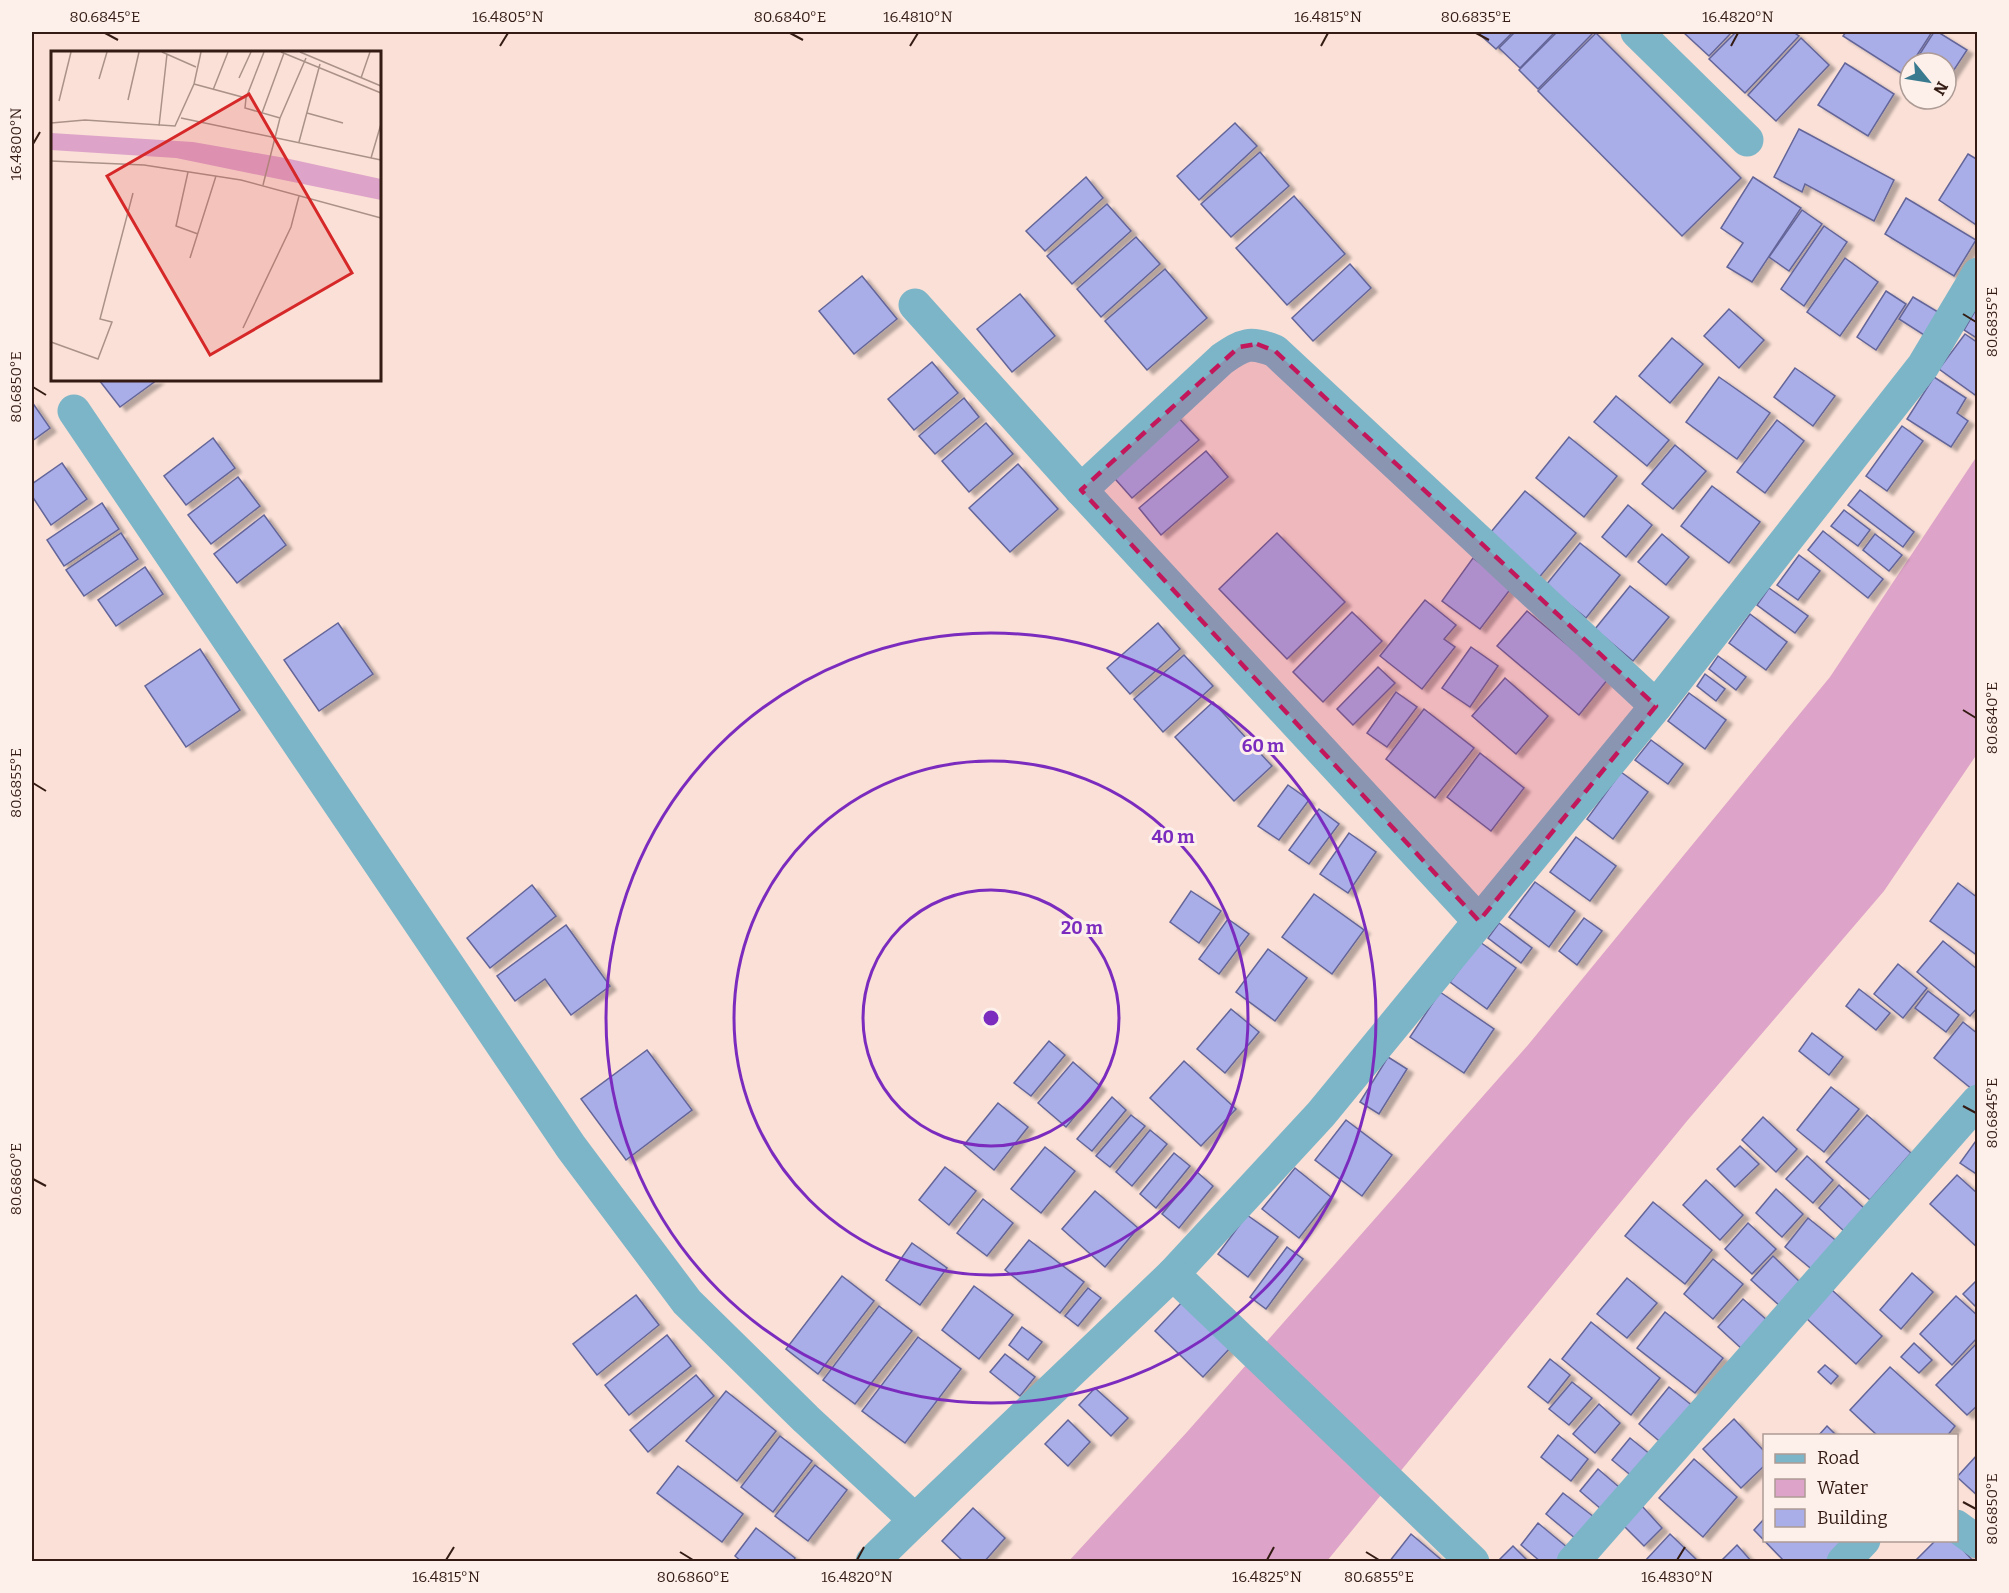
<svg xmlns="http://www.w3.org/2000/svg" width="2009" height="1593" viewBox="0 0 2009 1593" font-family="Bitter,serif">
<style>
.water{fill:#dea3c8}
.building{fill:#a9ade8;stroke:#636599;stroke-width:1.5;filter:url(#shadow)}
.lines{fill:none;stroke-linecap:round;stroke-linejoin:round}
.minor{stroke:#7cb5c8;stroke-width:33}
.tertiary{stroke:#7cb5c8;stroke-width:33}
.marked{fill:#c2185b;fill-opacity:0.2;stroke:#c2185b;stroke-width:4.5;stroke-dasharray:12 8;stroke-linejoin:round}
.ticks{fill:none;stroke:#341c14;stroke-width:2}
.ring{fill:none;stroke:#7b2cbf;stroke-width:3}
.inset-road{fill:none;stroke:#ab9288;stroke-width:1.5}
.view{fill:#d62828;fill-opacity:0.15;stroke:#d62828;stroke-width:3}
.inset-edge{fill:none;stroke:#341c14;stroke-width:3}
.centre{fill:#7b2cbf;stroke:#fdf0eb;stroke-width:3}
.ring-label{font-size:18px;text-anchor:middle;font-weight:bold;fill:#7b2cbf;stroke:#fdf0eb;stroke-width:6;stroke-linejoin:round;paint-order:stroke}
.neatline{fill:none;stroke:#341c14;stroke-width:2}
.ticks-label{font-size:15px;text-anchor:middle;fill:#341c14}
</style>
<defs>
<filter id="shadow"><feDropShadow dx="6" dy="4" stdDeviation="1.5" flood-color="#0004"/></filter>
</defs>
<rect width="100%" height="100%" fill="#fae0d6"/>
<!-- water -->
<polygon class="water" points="1977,456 1977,754 1884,891 1687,1121 1327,1561 1068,1562 1187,1432 1528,1045 1830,677"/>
<!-- building -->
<g class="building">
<polygon points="1477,32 1513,32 1496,49"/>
<polygon points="1515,32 1555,32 1520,68 1499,48"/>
<polygon points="1557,32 1594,32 1538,89 1519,70"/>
<polygon points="1683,32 1732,32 1709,56"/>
<polygon points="1736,32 1793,32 1799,36 1745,93 1709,59"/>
<polygon points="1846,32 1932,32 1912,63 1910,63 1904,75 1843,36"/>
<polygon points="1934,32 1938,32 1967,50 1946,82 1946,63 1914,63"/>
<polygon points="1596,33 1741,178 1682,236 1538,91"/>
<polygon points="1801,38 1829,65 1776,121 1748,95"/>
<polygon points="1845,63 1894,94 1868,136 1818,105"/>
<polygon points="1235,123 1257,146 1199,200 1177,176"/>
<polygon points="1799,129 1894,180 1874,221 1805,184 1802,192 1774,177"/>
<polygon points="1260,152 1289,186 1231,237 1201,204"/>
<polygon points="1968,154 1978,160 1978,226 1939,200"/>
<polygon points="1086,177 1103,198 1045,251 1026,231"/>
<polygon points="1753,177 1801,208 1752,282 1727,267 1743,243 1721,228"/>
<polygon points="1294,196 1345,254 1287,305 1236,248"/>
<polygon points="1906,198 1976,240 1954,276 1885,234"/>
<polygon points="1107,204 1131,231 1072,284 1047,256"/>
<polygon points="1802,210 1822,224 1789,271 1769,257"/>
<polygon points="1824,226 1847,242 1804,306 1781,289"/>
<polygon points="1136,237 1160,264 1101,317 1077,289"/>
<polygon points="1845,258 1878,282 1840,336 1807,312"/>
<polygon points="1350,264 1371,288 1313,341 1292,318"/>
<polygon points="1165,269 1207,318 1147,370 1105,321"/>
<polygon points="862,276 897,319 854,354 819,311"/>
<polygon points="1886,291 1906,304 1876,350 1857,337"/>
<polygon points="1020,294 1055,336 1012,372 977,329"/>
<polygon points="1913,297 1938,312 1924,335 1899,319"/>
<polygon points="1978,306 1978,339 1964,330"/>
<polygon points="1729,309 1764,340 1739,368 1704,336"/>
<polygon points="1965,334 1978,343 1978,397 1939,369"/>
<polygon points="1672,338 1703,364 1670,403 1639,376"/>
<polygon points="932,362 958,393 914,430 888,399"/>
<polygon points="1795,368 1835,396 1813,426 1774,397"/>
<polygon points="1719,377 1770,413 1737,459 1686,422"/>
<polygon points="1934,377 1966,398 1957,413 1968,421 1951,447 1907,419"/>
<polygon points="99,380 157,380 120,407"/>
<polygon points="1616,396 1669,440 1647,466 1594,422"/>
<polygon points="964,398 979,417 935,454 919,436"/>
<polygon points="32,402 50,428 32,441"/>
<polygon points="1175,414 1199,440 1132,498 1109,472"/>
<polygon points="1777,420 1804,441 1765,493 1737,472"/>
<polygon points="986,423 1013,454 969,492 942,461"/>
<polygon points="1902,426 1923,441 1887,491 1866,476"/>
<polygon points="1569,437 1617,476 1584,517 1536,478"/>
<polygon points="213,438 235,468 186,505 164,476"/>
<polygon points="1675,445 1706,471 1673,509 1642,484"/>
<polygon points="1206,451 1228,477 1161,535 1139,508"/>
<polygon points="62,463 87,499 51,525 32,496 32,484"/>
<polygon points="1018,464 1058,509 1010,552 969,508"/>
<polygon points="238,477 260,506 211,544 188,515"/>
<polygon points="1712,486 1760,522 1729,563 1681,526"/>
<polygon points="1860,490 1914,532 1903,547 1848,505"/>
<polygon points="1525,491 1576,533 1537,580 1486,538"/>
<polygon points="102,503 119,529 64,566 47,540"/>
<polygon points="1628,505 1652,525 1626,557 1602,537"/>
<polygon points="1844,510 1870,530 1858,546 1831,526"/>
<polygon points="264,515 286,545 237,583 214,554"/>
<polygon points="1823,531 1883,579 1868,598 1808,550"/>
<polygon points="121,533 138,559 84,596 66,570"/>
<polygon points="1277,533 1345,602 1287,659 1219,589"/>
<polygon points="1662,534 1689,557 1666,585 1638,562"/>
<polygon points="1875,534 1902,555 1889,571 1863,550"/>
<polygon points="1580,543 1620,575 1586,618 1546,585"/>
<polygon points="1799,555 1820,571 1798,600 1777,585"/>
<polygon points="1473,558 1512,587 1480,629 1442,601"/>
<polygon points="145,567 163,594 116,626 98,600"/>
<polygon points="1630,586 1669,617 1633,661 1595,629"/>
<polygon points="1769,588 1808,616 1795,633 1757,605"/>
<polygon points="1425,600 1456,625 1444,639 1455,647 1422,689 1380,656"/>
<polygon points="1527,611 1608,679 1579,715 1497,646"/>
<polygon points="1352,612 1382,641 1323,702 1293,672"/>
<polygon points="1750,614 1787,642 1766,670 1729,643"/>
<polygon points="338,623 373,674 319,711 284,660"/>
<polygon points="1158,623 1180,649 1130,694 1107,668"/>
<polygon points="1471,647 1498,666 1470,707 1442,688"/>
<polygon points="200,649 240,710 186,747 145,686"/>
<polygon points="1184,655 1213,686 1163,732 1134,699"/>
<polygon points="1718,656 1746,677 1736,690 1709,669"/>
<polygon points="1378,667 1395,683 1353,725 1337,709"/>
<polygon points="1705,674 1725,689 1716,701 1697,686"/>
<polygon points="1505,678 1548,716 1516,754 1472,716"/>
<polygon points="1396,692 1417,707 1387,747 1367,733"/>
<polygon points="1689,693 1726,720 1705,749 1668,721"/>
<polygon points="1213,702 1272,766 1234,801 1175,737"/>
<polygon points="1424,709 1474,748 1435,798 1386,759"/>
<polygon points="1651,740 1683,764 1668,784 1635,760"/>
<polygon points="1480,753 1524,788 1491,831 1447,797"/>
<polygon points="1621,772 1648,792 1613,839 1587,819"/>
<polygon points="1288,785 1309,800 1279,840 1258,826"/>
<polygon points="1319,809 1339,824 1309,864 1289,850"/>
<polygon points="1349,833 1376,852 1348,893 1320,874"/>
<polygon points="1576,837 1616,866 1590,901 1550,872"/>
<polygon points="1535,882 1575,911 1549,947 1509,917"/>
<polygon points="1958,883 1978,898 1978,956 1930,921"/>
<polygon points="532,885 556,916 490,968 467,938"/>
<polygon points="1191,891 1221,911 1199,943 1170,922"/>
<polygon points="1314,894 1364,930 1332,974 1282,937"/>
<polygon points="1584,918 1602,931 1577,965 1559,951"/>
<polygon points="1228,919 1249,934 1219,974 1199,959"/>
<polygon points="1499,923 1532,948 1521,963 1488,938"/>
<polygon points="566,925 610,986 571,1015 545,979 515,1001 497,976"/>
<polygon points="1943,941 1978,970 1978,1007 1970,1016 1917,972"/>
<polygon points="1480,942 1516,968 1487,1009 1450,982"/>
<polygon points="1268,949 1307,978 1275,1021 1236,992"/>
<polygon points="1898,964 1927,988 1903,1018 1874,994"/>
<polygon points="1859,989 1890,1013 1876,1030 1846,1006"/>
<polygon points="1928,991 1959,1015 1946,1032 1915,1008"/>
<polygon points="1440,992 1494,1029 1464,1073 1410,1037"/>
<polygon points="1231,1009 1259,1032 1225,1073 1197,1049"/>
<polygon points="1963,1022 1978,1034 1978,1084 1973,1090 1934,1058"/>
<polygon points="1812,1033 1843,1057 1829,1075 1799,1051"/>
<polygon points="1049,1041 1065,1055 1031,1096 1014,1083"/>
<polygon points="647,1050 692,1110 626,1160 581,1099"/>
<polygon points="1388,1057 1407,1069 1379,1114 1360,1102"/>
<polygon points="1184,1061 1236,1109 1201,1146 1150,1098"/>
<polygon points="1073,1062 1100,1086 1066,1127 1038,1103"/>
<polygon points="1831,1087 1859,1109 1824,1152 1797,1130"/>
<polygon points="1112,1097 1126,1110 1092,1151 1077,1139"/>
<polygon points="998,1103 1028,1127 994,1170 964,1145"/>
<polygon points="1131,1115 1145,1126 1110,1167 1096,1156"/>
<polygon points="1867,1115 1911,1153 1870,1200 1826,1162"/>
<polygon points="1763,1117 1797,1149 1776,1172 1742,1140"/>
<polygon points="1346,1120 1392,1155 1362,1196 1315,1160"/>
<polygon points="1150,1130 1167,1144 1132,1186 1116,1172"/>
<polygon points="1978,1138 1978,1175 1960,1163"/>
<polygon points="1740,1146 1759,1164 1735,1187 1717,1169"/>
<polygon points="1045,1147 1075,1171 1041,1213 1011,1189"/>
<polygon points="1174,1153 1190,1166 1156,1208 1140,1194"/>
<polygon points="1807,1156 1833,1180 1813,1203 1786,1179"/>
<polygon points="945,1167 976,1191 949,1225 919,1200"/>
<polygon points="1295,1168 1331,1197 1299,1238 1262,1209"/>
<polygon points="1197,1172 1213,1186 1179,1228 1162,1214"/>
<polygon points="1957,1175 1978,1194 1978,1248 1930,1204"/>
<polygon points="1706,1180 1743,1215 1720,1240 1683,1205"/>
<polygon points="1839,1185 1865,1209 1845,1232 1819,1208"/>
<polygon points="1776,1189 1803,1214 1782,1237 1756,1213"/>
<polygon points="1095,1191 1138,1228 1105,1267 1062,1229"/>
<polygon points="983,1199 1013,1223 987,1256 957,1233"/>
<polygon points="1653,1202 1712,1250 1685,1284 1625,1236"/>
<polygon points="1247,1215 1278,1237 1248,1277 1218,1254"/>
<polygon points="1808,1218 1839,1243 1815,1272 1785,1247"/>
<polygon points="1748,1223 1776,1249 1752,1274 1725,1249"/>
<polygon points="1029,1240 1084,1282 1060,1313 1005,1270"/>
<polygon points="912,1243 947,1268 920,1305 886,1280"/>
<polygon points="1287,1247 1303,1259 1266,1309 1250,1297"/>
<polygon points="1773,1256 1802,1284 1781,1307 1751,1280"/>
<polygon points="1713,1259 1743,1284 1713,1319 1684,1294"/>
<polygon points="1912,1273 1933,1292 1901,1329 1880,1310"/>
<polygon points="842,1276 874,1301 818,1374 786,1349"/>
<polygon points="1627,1278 1657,1303 1627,1338 1597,1314"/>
<polygon points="1978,1279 1978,1309 1963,1294"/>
<polygon points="974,1286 1013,1315 979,1359 942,1330"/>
<polygon points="1088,1288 1101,1298 1078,1326 1065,1316"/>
<polygon points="1832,1290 1882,1336 1856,1364 1806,1318"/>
<polygon points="636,1295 659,1325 597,1375 573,1344"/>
<polygon points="1956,1296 1978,1316 1978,1337 1952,1365 1920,1334"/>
<polygon points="1743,1299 1768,1321 1742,1349 1718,1327"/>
<polygon points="1183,1301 1231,1347 1203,1377 1155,1331"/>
<polygon points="879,1306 912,1331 855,1404 823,1380"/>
<polygon points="1665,1312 1723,1358 1695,1393 1637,1348"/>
<polygon points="1591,1322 1660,1378 1631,1415 1562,1359"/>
<polygon points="1022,1327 1042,1342 1028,1360 1009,1345"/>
<polygon points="667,1335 691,1366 629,1415 605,1385"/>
<polygon points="918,1337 961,1369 905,1443 862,1411"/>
<polygon points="1978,1342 1978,1405 1967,1415 1936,1385"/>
<polygon points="1914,1343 1932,1360 1919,1373 1901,1357"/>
<polygon points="1005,1354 1035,1377 1020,1396 990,1372"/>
<polygon points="1550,1359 1570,1375 1548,1403 1528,1387"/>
<polygon points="1825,1365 1838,1376 1831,1384 1818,1372"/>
<polygon points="1890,1367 1955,1426 1947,1436 1878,1436 1850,1410"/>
<polygon points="696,1375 714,1396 648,1452 630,1430"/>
<polygon points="1572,1382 1592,1398 1569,1425 1549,1409"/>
<polygon points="1669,1387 1694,1407 1664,1445 1639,1424"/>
<polygon points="1095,1388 1128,1418 1111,1436 1079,1405"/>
<polygon points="726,1391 776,1431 737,1481 686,1441"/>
<polygon points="1599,1404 1620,1423 1595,1453 1573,1434"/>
<polygon points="1734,1419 1764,1451 1764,1466 1741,1488 1703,1449"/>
<polygon points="1068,1420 1090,1442 1068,1466 1045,1444"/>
<polygon points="1827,1426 1837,1436 1818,1436"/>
<polygon points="1558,1435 1588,1459 1571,1481 1541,1457"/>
<polygon points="780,1436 812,1461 773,1512 741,1487"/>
<polygon points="1630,1438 1651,1455 1633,1477 1612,1460"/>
<polygon points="1978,1454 1978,1496 1957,1477"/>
<polygon points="1694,1459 1737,1497 1703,1537 1659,1498"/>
<polygon points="815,1465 847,1490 808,1541 775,1516"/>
<polygon points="678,1466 743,1514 722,1542 657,1493"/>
<polygon points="1598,1469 1619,1487 1601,1509 1580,1491"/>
<polygon points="1563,1493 1594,1517 1576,1539 1546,1514"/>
<polygon points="1642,1506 1662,1528 1644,1546 1623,1525"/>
<polygon points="973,1508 1005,1538 984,1562 964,1562 942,1541"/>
<polygon points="1764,1519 1764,1540 1850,1540 1829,1562 1785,1562 1754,1530"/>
<polygon points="1538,1523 1568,1548 1557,1562 1541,1562 1521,1545"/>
<polygon points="756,1528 795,1558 793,1562 742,1562 735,1556"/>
<polygon points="1411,1534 1444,1562 1389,1562"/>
<polygon points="1670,1534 1698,1561 1697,1562 1644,1562"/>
<polygon points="1936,1540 1954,1540 1974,1562 1914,1562"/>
<polygon points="1737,1545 1752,1562 1720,1562"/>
<polygon points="1513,1546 1529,1562 1497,1562"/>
</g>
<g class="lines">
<!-- minor -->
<g class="minor">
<polyline points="1637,32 1747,140"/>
<polyline points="915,305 1081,490 1479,921"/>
<polyline points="74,411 571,1147 687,1302 806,1419 915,1520 1173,1274 1321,1114 1656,706 1923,366 1978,274"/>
<path d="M1081,490L1222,359C1244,344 1250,341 1275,351L1656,706"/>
<polyline points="1173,1274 1473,1562"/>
<polyline points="1956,1526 1978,1542"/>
<polyline points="1573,1562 1978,1101"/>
<polyline points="1843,1562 1864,1540"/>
</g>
<!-- tertiary -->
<polyline class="tertiary" points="872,1562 915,1520"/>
</g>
<!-- marked area -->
<path class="marked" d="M1257,344L1275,351L1656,706L1479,921L1081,490L1239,347Z"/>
<!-- ticks -->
<path class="ticks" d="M105,33L118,40M790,33L803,40M1476,33L1489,40M500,46L508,33M910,46L918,33M1321,46L1328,33M1731,46L1738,33M33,144L40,132M1963,314L1976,322M33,387L46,395M1963,710L1976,718M33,783L46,791M1963,1106L1976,1113M33,1179L46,1186M1963,1502L1976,1509M680,1552L693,1560M1366,1552L1379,1560M446,1560L454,1547M857,1560L864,1547M1267,1560L1274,1547M1677,1560L1685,1547"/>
<!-- distance rings -->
<g class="ring">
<circle cx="991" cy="1018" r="128"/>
<circle cx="991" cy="1018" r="257"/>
<circle cx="991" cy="1018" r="385"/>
</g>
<!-- overview -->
<g transform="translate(51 51)">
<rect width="330" height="330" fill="#fae0d6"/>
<path d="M0,82L142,91L234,107L330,128V149L125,107L0,99Z" fill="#dea3c8"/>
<path class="inset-road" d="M111,1L145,16M230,1L330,42M249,1L330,35M188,27L200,1M310,27L319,1M48,28L56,1M143,33L195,47L213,1M162,39L177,1M195,47L194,57L229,67M77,49L88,1M8,50L20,1M211,62L233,2M256,62L292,72M130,67L330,109M0,72L34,69L124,75L143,33L150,1M108,75L116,3M248,91L269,13M320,107L330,73M0,110L93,114L190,129L330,167M137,121L125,175L147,183M212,134L229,67L255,7M139,207L165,125M192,277L240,176L248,145M0,291L47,308L61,271L49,268L82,142"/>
<path class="view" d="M198,43L301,222L159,304L56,125Z"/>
<rect width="330" height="330" class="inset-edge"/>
</g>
<circle cx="991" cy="1018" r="9" class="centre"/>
<g class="ring-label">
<text x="1263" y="752">60 m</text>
<text x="1173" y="843">40 m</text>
<text x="1082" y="934">20 m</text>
</g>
<!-- border -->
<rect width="2009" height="1593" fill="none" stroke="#fdf0eb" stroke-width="66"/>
<!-- legend -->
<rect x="1763" y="1434" width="195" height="108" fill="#fdf0eb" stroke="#ad9b95" stroke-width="1.5"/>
<rect x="1775" y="1454" width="30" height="9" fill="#7cb5c8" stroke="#ad9b95" stroke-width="1.5"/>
<text x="1817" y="1464" font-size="18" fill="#341c14">Road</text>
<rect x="1775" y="1479" width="30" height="18" fill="#dea3c8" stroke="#ad9b95" stroke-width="1.5"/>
<text x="1817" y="1494" font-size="18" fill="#341c14">Water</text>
<rect x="1775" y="1509" width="30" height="18" fill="#a9ade8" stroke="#ad9b95" stroke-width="1.5"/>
<text x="1817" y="1524" font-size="18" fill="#341c14">Building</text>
<!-- north arrow -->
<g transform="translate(1928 81) rotate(120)"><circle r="28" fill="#fdf0eb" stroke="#ad9b95" stroke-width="1.5"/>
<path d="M0-4.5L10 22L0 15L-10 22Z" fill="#3a7a8e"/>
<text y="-9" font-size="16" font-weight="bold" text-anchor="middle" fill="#341c14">N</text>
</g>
<rect x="33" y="33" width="1943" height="1527" class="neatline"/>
<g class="ticks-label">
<text x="105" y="22">80.6845°E</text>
<text x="508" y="22">16.4805°N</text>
<text x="790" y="22">80.6840°E</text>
<text x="918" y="22">16.4810°N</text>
<text x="1328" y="22">16.4815°N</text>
<text x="1476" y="22">80.6835°E</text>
<text x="1738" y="22">16.4820°N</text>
<text transform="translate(16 144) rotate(-90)" y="5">16.4800°N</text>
<text transform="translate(1992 322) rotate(-90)" y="5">80.6835°E</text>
<text transform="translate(16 387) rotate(-90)" y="5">80.6850°E</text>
<text transform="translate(1992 718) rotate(-90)" y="5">80.6840°E</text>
<text transform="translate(16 783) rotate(-90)" y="5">80.6855°E</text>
<text transform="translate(1992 1113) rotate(-90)" y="5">80.6845°E</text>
<text transform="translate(16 1179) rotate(-90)" y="5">80.6860°E</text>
<text transform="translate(1992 1509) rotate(-90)" y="5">80.6850°E</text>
<text x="446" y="1582">16.4815°N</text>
<text x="693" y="1582">80.6860°E</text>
<text x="857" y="1582">16.4820°N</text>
<text x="1267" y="1582">16.4825°N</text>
<text x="1379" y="1582">80.6855°E</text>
<text x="1677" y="1582">16.4830°N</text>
</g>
</svg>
